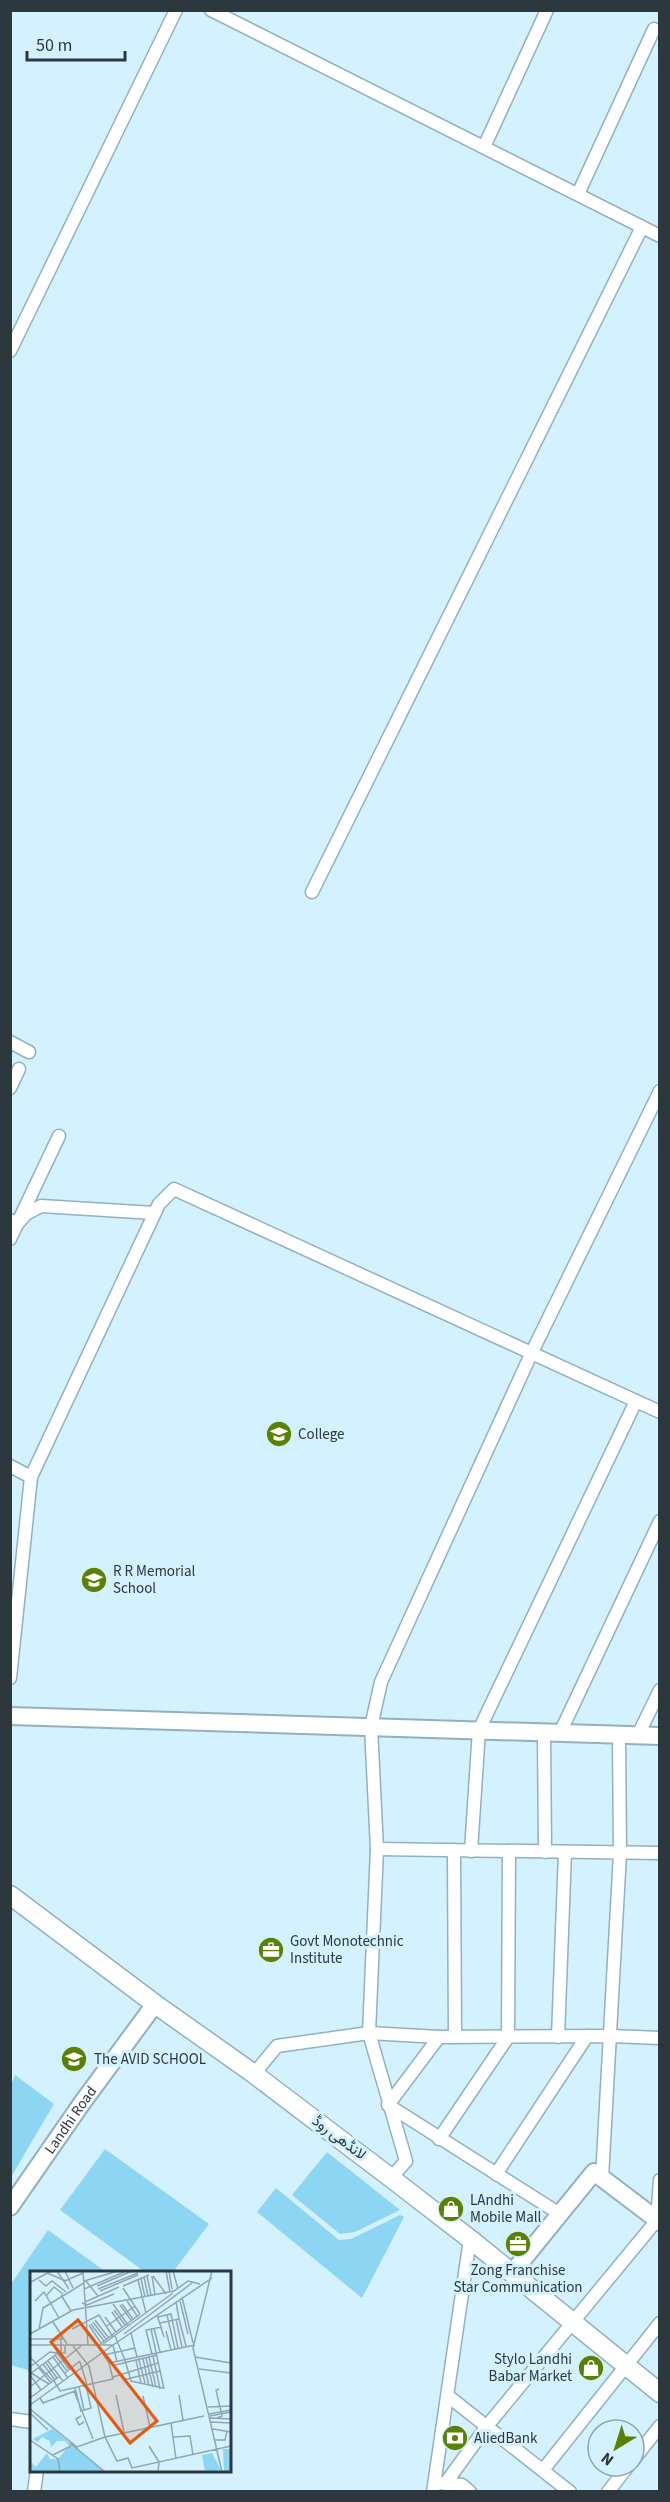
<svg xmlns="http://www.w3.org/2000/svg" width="670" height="2502" viewBox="0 0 670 2502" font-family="'Source Sans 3',Vazirmatn,sans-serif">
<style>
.green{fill:#8dd6f3}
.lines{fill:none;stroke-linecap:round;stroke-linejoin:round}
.street-casing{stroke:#93b1bd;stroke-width:15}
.secondary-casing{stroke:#93b1bd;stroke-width:20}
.primary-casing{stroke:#93b1bd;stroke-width:21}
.street{stroke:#fff;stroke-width:12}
.secondary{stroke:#fff;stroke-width:16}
.primary{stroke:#fff;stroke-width:18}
.labels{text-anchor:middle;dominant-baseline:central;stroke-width:6;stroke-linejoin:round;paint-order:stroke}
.poi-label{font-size:15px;fill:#2c383d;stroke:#d3f1fe;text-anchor:start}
.street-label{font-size:15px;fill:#2c383d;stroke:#d3f1fe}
.inset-road{fill:none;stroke:#90a7b1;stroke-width:1.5}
.view{fill:#e8590c;fill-opacity:0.15;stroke:#e8590c;stroke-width:3}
.inset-edge{fill:none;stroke:#2c383d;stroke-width:3}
</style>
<rect width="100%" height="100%" fill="#d3f1fe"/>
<!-- green -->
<g class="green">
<polygon points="15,2075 54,2104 11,2177 10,2088"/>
<polygon points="105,2149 209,2224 173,2272 145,2272 60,2210"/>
<polygon points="327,2152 400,2210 355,2232 340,2234 292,2195"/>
<polygon points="276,2188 339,2240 351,2239 400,2215 404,2217 362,2298 257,2212"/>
<polygon points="48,2230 106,2272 32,2272 31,2371 11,2365 11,2284"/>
</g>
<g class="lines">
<!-- street casing -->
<g class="street-casing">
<g id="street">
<polyline points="211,10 660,236"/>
<polyline points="484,147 547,10"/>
<polyline points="578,194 654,29"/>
<polyline points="10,351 176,10"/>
<polyline points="312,892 642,227"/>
<polyline points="10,1042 29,1052"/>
<polyline points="10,1088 19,1069"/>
<polyline points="10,1220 18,1223 26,1214 41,1206 154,1213"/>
<polyline points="10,1239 59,1136"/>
<polyline points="10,1466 31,1477"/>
<polyline points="10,1678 31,1477 159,1204 174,1189 660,1412"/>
<polyline points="544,1732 545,1852"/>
<polyline points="560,1733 660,1521"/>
<polyline points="638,1735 660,1690"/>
<polyline points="377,1849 660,1853"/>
<polyline points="454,1850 455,2037"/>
<polyline points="471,1851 479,1730 636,1401"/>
<polyline points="439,2037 388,2105 560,2214"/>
<polyline points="558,2037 565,1852"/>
<polyline points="254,2074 277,2046 369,2033 439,2037 611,2036 660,2038"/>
<polyline points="439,2139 508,2037 509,1851"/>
<polyline points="496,2174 587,2036"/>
<polyline points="391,2178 406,2161 369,2033 377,1849 371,1727 381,1682 532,1352 660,1091"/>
<polyline points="602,2178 620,1853 619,1734"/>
<polyline points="448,2396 570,2492"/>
<polyline points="10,2419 32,2422"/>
<polyline points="634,2459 660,2426"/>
<polyline points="543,2470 660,2323"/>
<polyline points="438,2483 462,2485 470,2492"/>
<polyline points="445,2484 487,2426 657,2220 660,2180"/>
<polyline points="34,2492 37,2470"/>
<polyline points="433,2492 470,2239"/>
<polyline points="608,2492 628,2466"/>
</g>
</g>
<!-- secondary casing -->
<g class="secondary-casing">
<g id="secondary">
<polyline points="10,1716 660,1736"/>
<path id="s1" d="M10,2207L82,2103L155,2004"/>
<polyline points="512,2273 594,2172 660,2222"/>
</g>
</g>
<!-- primary casing -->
<g class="primary-casing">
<polyline id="primary" points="10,1895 155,2004 254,2074 391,2178 470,2239 660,2393"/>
</g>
<!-- street -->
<use href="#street" class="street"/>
<!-- secondary -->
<use href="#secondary" class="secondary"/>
<!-- primary -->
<use href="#primary" class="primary"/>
</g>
<!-- icons -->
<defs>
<g id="university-disc" transform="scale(1.35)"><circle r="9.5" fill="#5a8102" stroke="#d3f1fe"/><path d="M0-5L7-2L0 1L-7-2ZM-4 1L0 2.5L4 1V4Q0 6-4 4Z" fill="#fff"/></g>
<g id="school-disc" transform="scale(1.35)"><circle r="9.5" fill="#5a8102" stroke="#d3f1fe"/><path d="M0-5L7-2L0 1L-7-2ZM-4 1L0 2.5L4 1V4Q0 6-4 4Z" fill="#fff"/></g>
<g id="office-disc" transform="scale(1.35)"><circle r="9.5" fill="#5a8102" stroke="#d3f1fe"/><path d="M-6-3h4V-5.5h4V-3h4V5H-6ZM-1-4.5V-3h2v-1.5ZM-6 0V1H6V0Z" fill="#fff"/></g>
<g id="shop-disc" transform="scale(1.35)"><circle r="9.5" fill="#5a8102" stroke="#d3f1fe"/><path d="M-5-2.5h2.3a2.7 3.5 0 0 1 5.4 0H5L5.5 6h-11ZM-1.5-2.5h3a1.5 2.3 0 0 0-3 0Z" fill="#fff"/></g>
<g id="bank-disc" transform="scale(1.35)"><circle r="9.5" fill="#5a8102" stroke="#d3f1fe"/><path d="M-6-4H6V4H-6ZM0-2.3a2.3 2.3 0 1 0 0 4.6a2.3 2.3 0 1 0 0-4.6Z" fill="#fff"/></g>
</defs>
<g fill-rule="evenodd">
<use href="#university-disc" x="279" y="1434"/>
<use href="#school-disc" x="94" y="1580"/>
<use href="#office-disc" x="271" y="1950"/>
<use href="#school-disc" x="74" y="2059"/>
<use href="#shop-disc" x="451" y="2209"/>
<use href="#office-disc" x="518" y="2244"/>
<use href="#shop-disc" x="591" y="2368"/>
<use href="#bank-disc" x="455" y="2438"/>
</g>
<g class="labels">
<!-- poi labels -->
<g class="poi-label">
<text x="298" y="1434">College</text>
<text x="113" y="1571">R R Memorial<tspan x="113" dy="17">School</tspan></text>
<text x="290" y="1941">Govt Monotechnic<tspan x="290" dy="17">Institute</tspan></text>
<text x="94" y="2059">The AVID SCHOOL</text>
<text x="470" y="2200">LAndhi<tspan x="470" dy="17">Mobile Mall</tspan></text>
<text x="518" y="2270" text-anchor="middle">Zong Franchise<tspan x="518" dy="17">Star Communication</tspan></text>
<text x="572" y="2359" text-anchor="end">Stylo Landhi<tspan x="572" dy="17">Babar Market</tspan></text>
<text x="474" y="2438">AliedBank</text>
</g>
<!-- street labels -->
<g class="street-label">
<text stroke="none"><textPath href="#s1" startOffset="106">Landhi Road</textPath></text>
<text transform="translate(339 2138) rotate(37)">لانڈھی روڈ</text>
</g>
</g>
<!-- overview -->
<g transform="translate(30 2271)">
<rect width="201" height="201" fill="#d3f1fe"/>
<path d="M0,139L76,201H0V190L6,196L17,182L20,188H28L39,175L35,170H27L21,176L20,170L12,166L8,171L3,168L22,158ZM193,178H201V201H194ZM182,182L191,199L175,201L172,184Z" fill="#8dd6f3"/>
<path class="inset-road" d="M27,0L39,18M35,0L43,17M53,0L58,74M136,0L140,21M139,0L142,18M143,0L148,18M182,0L163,77L192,201M17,2L36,10M117,5L121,24M122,5L125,24M123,5L136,23M114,6L118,25M111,8L115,26M9,9L16,15L22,10L36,21M108,9L116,42M35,10L53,2M54,10L88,0M56,10L68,25M1,11L21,0M67,15L102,0M93,15L119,4M93,17L110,43M54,18L94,1M68,18L108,2M70,20L108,4M17,24L24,16L33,23M31,24L41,40M152,26L163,72M5,30L14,21L29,47M97,30L107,45M150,30L158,63M55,31L89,16M52,32L57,34L84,23M83,33L98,54M92,33L103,48M90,34L101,49M84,39L95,54M82,41L92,56M127,44L134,66M137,44L145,78M75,46L86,61M128,46L141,43L148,77M146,48L152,76M149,48L156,75M65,49L78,66M23,51L37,73M63,51L76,68M130,52L149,48L146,31M61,53L74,70M59,54L71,72M77,55L105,35M124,57L130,81M9,58L13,37L54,12M42,58L69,44L83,66M121,58L134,118M136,60L141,79M101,62L107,86M0,63L43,39L144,20L158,10L170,13M94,63L162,12M31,64V82L41,97M85,65L95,89M0,68H33M70,73L110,43M73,73L143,22M0,74H83L182,7M43,75L59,95L75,166L174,145M27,82L39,98M122,83L116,59L132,56M25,84L37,100M74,84L105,77M123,85L130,118M0,86L23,110M23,86L38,107M119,86L126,116M165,86L201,92M116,87L123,116M113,88L119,115M95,89L101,110L133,117M106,89L111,112M109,89L115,112M18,90L33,110M50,91L57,114M16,92L27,107M79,92L165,74M13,93L25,109M85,94L127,84M0,96L20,81L28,82M9,97L21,112M169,98L201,102M1,102L19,113M35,102L50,90M0,103L28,82H35V75M0,104L11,119M83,106L128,92M93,109L130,100M24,110L30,120L83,108L79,92L57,59M0,116L51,75M49,116L54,139M45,117L51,140L61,137L56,114M44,120L63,168M86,124L94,161M149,124L153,149M113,125L120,156M0,127L30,105M10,127L13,132L45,120M0,134L83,74L87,91M178,136L201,135M0,138L47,176L75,166L87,190L98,187L102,197L201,175M0,142L18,159M179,143L201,139M51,145L46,148L49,154L54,151M180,145L201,141M180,147L201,148M187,147L192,145L186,119L189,118M181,151L201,152M141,152L146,188M183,158L201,161M143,166L160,165L163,184M0,169L28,188L30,201M185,169H195L197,160M40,172L75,201M119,175L129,191L128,201M23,184L41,175"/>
<path class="view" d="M48,49L127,150L100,172L21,71Z"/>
<rect width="201" height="201" class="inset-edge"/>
</g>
<!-- border -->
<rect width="670" height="2502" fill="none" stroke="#2c383d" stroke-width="24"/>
<!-- north arrow -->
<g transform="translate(616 2448) rotate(218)"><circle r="28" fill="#d3f1fe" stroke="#90a7b1" stroke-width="1.5"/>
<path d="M0-4.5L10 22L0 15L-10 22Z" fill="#5a8102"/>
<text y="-9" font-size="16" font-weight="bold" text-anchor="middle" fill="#2c383d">N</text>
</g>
<!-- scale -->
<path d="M27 51v9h98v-9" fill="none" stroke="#2c383d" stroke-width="3"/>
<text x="36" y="51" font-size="18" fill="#2c383d" stroke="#d3f1fe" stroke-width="4.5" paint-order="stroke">50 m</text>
</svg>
